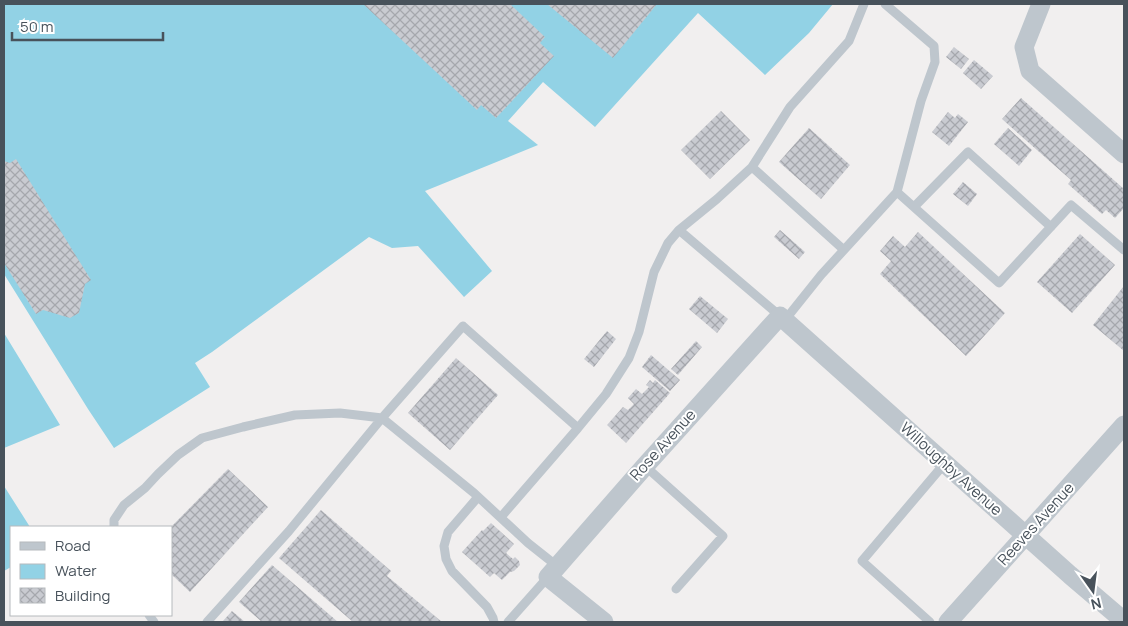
<svg xmlns="http://www.w3.org/2000/svg" width="1128" height="626" viewBox="0 0 1128 626" font-family="Manrope,sans-serif">
	<style>
		.water { fill: #92d2e5 }
		.building { fill: url(#building-cross-hatch) }
		.lines { fill: none; stroke-linecap: round; stroke-linejoin: round }
		.lane { stroke: #bec6cd; stroke-width: 9 }
		.street { stroke: #bec6cd; stroke-width: 19 }
		.labels { text-anchor: middle; stroke-width: 4; stroke-linejoin: round; paint-order: stroke }
		.street-label { font-size: 15px; fill: #48525b; stroke: #fff }
	</style>
	<defs>
		<pattern id="building-cross-hatch" width="8" height="8" patternUnits="userSpaceOnUse" patternTransform="scale(1.25)"><rect width="8" height="8" fill="#c9cbd1"/><path d="M0 0l8 8M0 8l8-8" fill="none" stroke="#a5a7ad"/></pattern>
	</defs>
	<rect width="100%" height="100%" fill="#f1efef"/>
	<path class="water" d="M 4,4 L 833,4 L 809,33 L 765,75 L 698,13 L 595,127 L 543,82 L 508,121 L 538,145 L 425,191 L 492,271 L 464,297 L 418,246 L 392,248 L 369,237 L 212,352 L 195,363 L 210,387 L 114,448 L 88,409 L 4,274 Z
		M 4,333 L 60,425 L 4,448 Z
		M 4,486 L 30,527 L 11,527 L 11,567 L 4,571 Z"/>
	<path class="building" d="M 363,4 L 510,4 L 545,37 L 540,43 L 554,56 L 496,118 L 481,105 L 477,110 Z
		M 547,4 L 657,4 L 613,58 Z
		M 954,47 L 969,59 L 961,69 L 946,57 Z
		M 974,60 L 993,76 L 981,89 L 963,73 Z
		M 1021,98 L 1124,189 L 1124,208 L 1115,218 L 1106,210 L 1102,214 L 1068,184 L 1071,180 L 1002,119 Z
		M 721,111 L 750,140 L 710,179 L 681,150 Z
		M 948,112 L 955,118 L 958,114 L 968,122 L 949,146 L 932,132 Z
		M 809,128 L 850,165 L 821,199 L 779,162 Z
		M 1008,128 L 1032,150 L 1019,166 L 994,144 Z
		M 16,159 L 91,280 L 85,284 L 79,313 L 70,318 L 43,310 L 36,314 L 4,263 L 4,161 L 10,163 Z
		M 963,182 L 977,194 L 968,206 L 953,194 Z
		M 780,230 L 805,252 L 799,259 L 774,237 Z
		M 918,232 L 1005,313 L 966,356 L 880,274 L 891,261 L 880,251 L 893,236 L 905,247 Z
		M 1080,234 L 1115,265 L 1072,313 L 1037,282 Z
		M 1124,286 L 1124,351 L 1093,325 Z
		M 700,296 L 728,319 L 717,333 L 689,309 Z
		M 607,331 L 616,339 L 594,367 L 584,359 Z
		M 696,341 L 702,347 L 678,375 L 671,369 Z
		M 651,355 L 680,380 L 670,391 L 642,367 Z
		M 456,358 L 498,395 L 450,450 L 408,413 Z
		M 650,380 L 653,383 L 655,380 L 670,393 L 626,443 L 607,425 L 623,407 L 628,410 L 634,404 L 628,398 L 636,389 L 642,394 L 649,387 L 646,385 Z
		M 228,469 L 268,507 L 190,592 L 171,574 L 171,527 Z
		M 321,510 L 391,571 L 387,576 L 442,622 L 353,622 L 279,558 Z
		M 491,523 L 514,544 L 506,553 L 513,559 L 515,557 L 519,561 L 520,565 L 514,571 L 510,572 L 502,580 L 494,573 L 490,577 L 462,552 L 482,530 L 483,531 Z
		M 272,565 L 338,622 L 262,622 L 239,602 Z
		M 232,611 L 245,622 L 222,622 Z"/>
	<g class="lines">
		<path class="lane" d="M 885,4 L 934,46 L 935,62 L 921,101 L 897,192
			M 752,167 L 844,250
			M 914,207 L 968,152 L 1051,227
			M 679,230 L 717,199 L 752,167 L 790,107 L 849,41 L 864,4
			M 785,320 L 821,275 L 897,192 L 999,283 L 1071,205 L 1124,250
			M 645,466 L 723,536 L 676,589
			M 478,497 L 448,532 L 444,546 L 446,559 L 452,571 L 487,607 L 493,618 L 494,622
			M 501,517 L 578,428
			M 114,527 L 114,520 L 124,505 L 145,488 L 158,474 L 178,455 L 202,438 L 243,427 L 295,415 L 340,413 L 382,418
			M 557,566 L 528,543 L 474,493 L 382,418 L 463,326 L 578,428 L 606,394 L 629,358 L 639,332 L 654,272 L 668,243 L 679,230 L 780,316
			M 149,615 L 154,622
			M 207,622 L 289,531 L 382,418
			M 508,622 L 548,577
			M 930,622 L 862,561 L 945,463"/>
		<path class="street" d="M 1041,4 L 1024,47 L 1030,71 L 1124,154
			M 604,622 L 548,577 L 645,466 L 780,316 L 1070,575 L 1124,621
			M 948,622 L 1124,425"/>
	</g>
	<g class="labels">
		<g class="street-label">
			<text transform="translate(663 445) rotate(-48)" y="5">Rose Avenue</text>
			<text transform="translate(951 469) rotate(42)" y="5">Willoughby Avenue</text>
			<text transform="translate(1036 524) rotate(-48)" y="5">Reeves Avenue</text>
		</g>
	</g>
	<rect width="1128" height="626" fill="none" stroke="#48525b" stroke-width="10"/>
	<rect x="10" y="526" width="162" height="90" fill="#ffffff" stroke="#b6babd"/>
	<rect x="20" y="542" width="25" height="8" fill="#bec6cd" stroke="#b6babd"/>
	<text x="55" y="551" font-size="15" fill="#48525b">Road</text>
	<rect x="20" y="564" width="25" height="15" fill="#92d2e5" stroke="#b6babd"/>
	<text x="55" y="576" font-size="15" fill="#48525b">Water</text>
	<rect x="20" y="588" width="25" height="15" fill="url(#building-cross-hatch)" stroke="#b6babd"/>
	<text x="55" y="601" font-size="15" fill="#48525b">Building</text>
	<g transform="translate(1093 591) rotate(166)" stroke="#ffffff" stroke-width="4" paint-order="stroke">
	<path d="M0-4L9 19L0 12L-9 19Z" fill="#48525b"/>
	<text y="-8" font-size="14" font-weight="bold" text-anchor="middle" fill="#48525b">N</text>
	</g>
	<path d="M12 32v8h151v-8" fill="none" stroke="#48525b" stroke-width="2.5"/>
	<text x="20" y="32" font-size="15" fill="#48525b" stroke="#ffffff" stroke-width="4" paint-order="stroke">50 m</text>
</svg>
